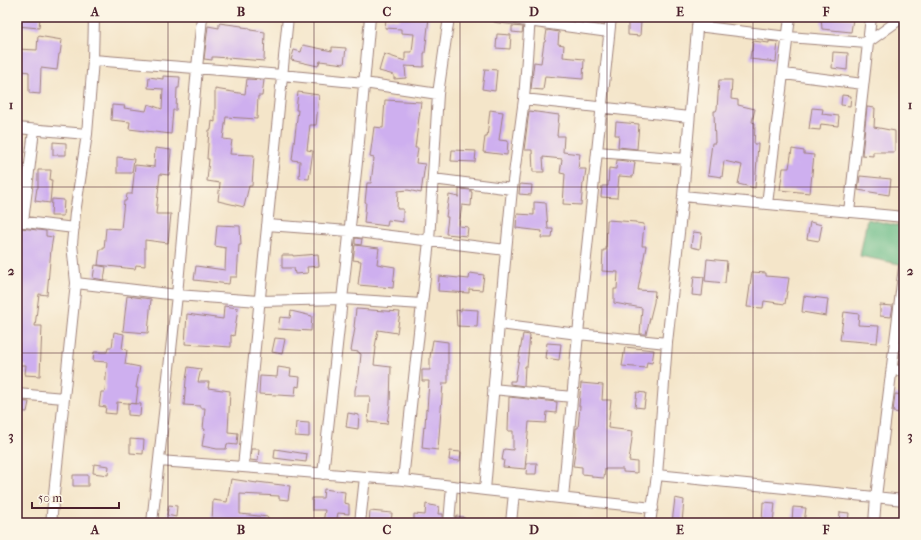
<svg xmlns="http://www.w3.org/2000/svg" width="921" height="540" viewBox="0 0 921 540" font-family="'IM FELL French Canon',serif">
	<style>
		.forest { fill: #6bbc88; stroke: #5a6e5a }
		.building { fill: #ceafef }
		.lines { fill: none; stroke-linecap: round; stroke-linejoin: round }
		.minor-casing { stroke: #9f827a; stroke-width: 12 }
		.minor { stroke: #fff; stroke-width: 10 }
		.grid { fill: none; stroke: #4a1f2b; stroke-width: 1; stroke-opacity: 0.55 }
		.neatline { fill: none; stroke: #4a1f2b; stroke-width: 1.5 }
		.grid-label { font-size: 13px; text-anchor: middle; font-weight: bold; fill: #4a1f2b }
	</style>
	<rect width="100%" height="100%" fill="#fcf5e5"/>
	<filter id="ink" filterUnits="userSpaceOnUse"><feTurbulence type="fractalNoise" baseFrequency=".025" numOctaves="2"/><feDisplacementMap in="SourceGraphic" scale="8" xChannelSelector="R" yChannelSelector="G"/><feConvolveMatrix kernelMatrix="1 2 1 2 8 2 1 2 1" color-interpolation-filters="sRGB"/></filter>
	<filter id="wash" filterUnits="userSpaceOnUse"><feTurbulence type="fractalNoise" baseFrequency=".012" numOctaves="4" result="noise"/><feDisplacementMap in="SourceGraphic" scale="16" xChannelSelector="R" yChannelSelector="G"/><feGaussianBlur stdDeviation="0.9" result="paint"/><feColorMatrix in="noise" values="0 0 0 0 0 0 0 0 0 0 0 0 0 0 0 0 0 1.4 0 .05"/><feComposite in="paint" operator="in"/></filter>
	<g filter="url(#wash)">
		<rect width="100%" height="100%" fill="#f4e5c9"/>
		<path class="forest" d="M 867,219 L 904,227 L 904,265 L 860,256 Z"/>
		<g id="blocks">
			<path class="building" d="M 17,17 L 40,17 L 39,28 L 17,26 Z
				M 400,17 L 429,17 L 425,53 L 424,53 L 424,67 L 405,66 L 406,78 L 394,79 L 394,75 L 379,71 L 384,54 L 405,61 L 405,52 L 412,52 L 414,34 L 401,33 L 401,29 L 385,28 L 386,18 L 400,20 Z
				M 821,17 L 834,17 L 853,19 L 851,32 L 822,29 Z
				M 628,20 L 641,21 L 640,36 L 628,35 Z
				M 219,23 L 242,26 L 242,27 L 250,28 L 250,30 L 265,32 L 264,61 L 215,57 L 212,57 L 212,60 L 204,59 L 208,26 L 219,28 Z
				M 512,26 L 523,27 L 522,33 L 512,32 Z
				M 547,30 L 559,32 L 558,44 L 564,45 L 563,57 L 584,59 L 583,79 L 545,76 L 543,90 L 531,89 L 534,62 L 541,63 L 544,42 L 545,42 Z
				M 497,34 L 511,35 L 510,49 L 496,48 Z
				M 38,36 L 62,40 L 60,54 L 59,54 L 57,70 L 41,68 L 40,94 L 29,93 L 29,72 L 17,70 L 17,49 L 37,50 Z
				M 753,41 L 769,43 L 769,41 L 778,42 L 776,62 L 750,59 L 751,51 L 752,51 Z
				M 303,45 L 332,51 L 332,47 L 346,48 L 344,64 L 320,61 L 318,66 L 291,60 L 294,50 L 301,52 Z
				M 833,52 L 848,53 L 847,70 L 832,68 Z
				M 485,69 L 497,70 L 495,91 L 482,89 Z
				M 163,76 L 180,77 L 179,88 L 177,88 L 176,110 L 173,110 L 171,134 L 129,129 L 130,122 L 111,120 L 112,105 L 125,106 L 124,108 L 146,111 L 148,104 L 162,109 L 163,89 L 148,88 L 149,77 L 163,79 Z
				M 247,79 L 264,80 L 262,96 L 258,96 L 257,119 L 226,117 L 223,139 L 232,140 L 230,154 L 254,155 L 252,186 L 249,186 L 244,207 L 218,201 L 220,183 L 207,181 L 209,159 L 207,159 L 209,130 L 211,130 L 212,121 L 215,122 L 215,89 L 245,94 Z
				M 719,80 L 732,80 L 731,99 L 738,100 L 738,105 L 755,109 L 752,122 L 755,123 L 754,144 L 758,144 L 755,188 L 738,184 L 742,165 L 724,161 L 722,177 L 708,175 L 712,143 L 715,143 L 714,111 L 716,111 L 717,109 Z
				M 298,92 L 319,95 L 316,125 L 310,125 L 307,150 L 313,151 L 309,179 L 299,178 L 300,161 L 292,160 L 298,110 L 296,110 Z
				M 842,95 L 851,96 L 850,106 L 841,105 Z
				M 385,100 L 421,102 L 415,148 L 418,148 L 416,163 L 425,164 L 421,193 L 408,190 L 398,191 L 397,209 L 403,209 L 403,222 L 388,220 L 387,226 L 364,223 L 366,202 L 365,202 L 367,183 L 371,183 L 374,158 L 370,157 L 374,127 L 383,128 Z
				M 867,107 L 875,108 L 874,127 L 895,131 L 895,152 L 873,152 L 873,156 L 862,155 Z
				M 812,108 L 823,109 L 822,114 L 839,116 L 838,126 L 821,124 L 820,130 L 809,129 Z
				M 490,110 L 503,112 L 499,140 L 508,141 L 507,155 L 483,152 L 485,137 L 487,137 Z
				M 529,111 L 559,115 L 557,136 L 564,136 L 563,152 L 580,154 L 578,169 L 586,169 L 584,183 L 583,183 L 581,205 L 563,204 L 565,174 L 560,173 L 562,159 L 543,157 L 544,172 L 533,172 L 532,150 L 524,150 Z
				M 616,122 L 639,124 L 637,149 L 618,147 L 619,135 L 615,135 Z
				M 53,142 L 66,143 L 66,155 L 53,155 Z
				M 155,148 L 171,150 L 169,175 L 160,174 L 156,214 L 171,214 L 168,243 L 145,240 L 145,266 L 136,265 L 135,269 L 98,265 L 100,249 L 104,249 L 106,228 L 121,229 L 124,201 L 126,201 L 127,194 L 132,194 L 135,165 L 154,167 Z
				M 792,149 L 804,151 L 804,154 L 814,155 L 810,193 L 789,191 L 780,190 L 783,168 L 789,168 Z
				M 452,150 L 476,151 L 475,162 L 451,161 Z
				M 117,157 L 134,159 L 132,173 L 117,173 Z
				M 617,160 L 635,162 L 633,177 L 619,176 L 617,198 L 601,197 L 602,186 L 608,186 L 609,168 L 616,169 Z
				M 38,170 L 51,170 L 50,180 L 52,180 L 50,203 L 35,201 L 37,188 L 38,188 Z
				M 860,176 L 891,179 L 889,195 L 858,190 Z
				M 520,184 L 532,185 L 531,195 L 519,194 Z
				M 459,189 L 471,190 L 471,192 L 472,192 L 471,206 L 462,205 L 459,226 L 468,227 L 467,236 L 446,234 L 448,217 L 446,217 L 449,195 L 459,197 Z
				M 52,199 L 64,200 L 63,216 L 51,216 Z
				M 534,202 L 546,203 L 548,229 L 553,229 L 552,238 L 541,238 L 542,231 L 516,228 L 517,214 L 534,215 Z
				M 607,220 L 636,222 L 636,223 L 644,224 L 642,246 L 646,246 L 638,290 L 655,291 L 654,302 L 646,334 L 640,334 L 642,308 L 614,303 L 614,289 L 617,289 L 618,272 L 602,271 L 603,250 L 606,250 Z
				M 810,222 L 822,225 L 819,241 L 807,239 Z
				M 217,225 L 240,226 L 241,245 L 239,245 L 237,277 L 230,277 L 229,284 L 194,280 L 196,266 L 225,270 L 226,248 L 215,246 Z
				M 21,228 L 46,231 L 46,236 L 53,237 L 51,249 L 47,295 L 39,294 L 35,326 L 42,326 L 40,376 L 25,375 L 26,365 L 18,365 L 20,330 L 17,330 L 17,238 L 20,238 Z
				M 693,232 L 702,233 L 700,249 L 691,247 Z
				M 355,238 L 362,239 L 361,245 L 355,244 Z
				M 355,245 L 379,248 L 377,264 L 395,267 L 393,288 L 358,285 L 361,261 L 353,260 Z
				M 318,254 L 319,266 L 307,267 L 308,273 L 295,274 L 294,268 L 282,268 L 282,255 L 293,255 L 293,256 Z
				M 707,259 L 727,261 L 725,283 L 705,281 Z
				M 95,265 L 106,267 L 104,280 L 93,278 Z
				M 752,272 L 766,273 L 766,276 L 789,278 L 785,304 L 764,301 L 763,308 L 747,307 Z
				M 470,273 L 484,275 L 482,290 L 469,289 L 469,293 L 438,291 L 439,276 L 469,279 Z
				M 694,276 L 704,277 L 702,296 L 692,295 Z
				M 127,296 L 151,299 L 148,333 L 123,331 Z
				M 804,296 L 828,299 L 826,316 L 802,312 Z
				M 880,305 L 893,306 L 891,317 L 880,316 Z
				M 224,306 L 238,308 L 234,336 L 231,335 L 231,347 L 185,344 L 187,314 L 223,319 Z
				M 356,309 L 400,312 L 397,333 L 378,330 L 375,347 L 376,347 L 374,365 L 391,367 L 390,404 L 387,424 L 368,422 L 370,396 L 355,396 L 355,390 L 359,374 L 361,354 L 359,353 L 359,352 L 351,351 L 355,328 L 354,327 Z
				M 461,309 L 478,310 L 477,327 L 457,326 L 456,310 L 461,311 Z
				M 291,311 L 312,316 L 311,331 L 278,329 L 280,317 L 290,318 Z
				M 844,312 L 859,314 L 858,325 L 879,326 L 877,343 L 840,340 Z
				M 114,332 L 124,334 L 122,349 L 127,350 L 125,364 L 140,367 L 136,388 L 138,388 L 136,404 L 117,402 L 116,414 L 105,413 L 106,407 L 99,406 L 101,392 L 105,392 L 107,362 L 93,361 L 94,352 L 107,352 L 108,347 L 112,347 Z
				M 523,334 L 530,335 L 527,366 L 525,366 L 524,386 L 510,384 L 510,381 L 515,381 Z
				M 275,338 L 285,339 L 282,354 L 272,352 Z
				M 433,340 L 448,342 L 448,383 L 443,383 L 438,450 L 422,448 L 424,426 L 425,427 L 426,409 L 427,410 L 429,381 L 422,381 L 422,370 L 430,370 L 430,357 Z
				M 547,343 L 561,344 L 559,360 L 545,358 Z
				M 625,347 L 654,350 L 652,363 L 647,362 L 646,368 L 622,366 Z
				M 188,367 L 201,369 L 198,382 L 209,382 L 208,388 L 230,391 L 228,432 L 238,433 L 237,445 L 227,444 L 226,449 L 217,449 L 202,446 L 205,429 L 203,429 L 205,408 L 200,408 L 200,406 L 184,405 L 186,380 Z
				M 278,367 L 291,369 L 290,376 L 300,377 L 299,387 L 296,386 L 295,396 L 259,394 L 260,376 L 277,377 Z
				M 581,383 L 603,385 L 602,400 L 611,400 L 608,428 L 633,431 L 629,461 L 637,462 L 637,473 L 623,472 L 623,469 L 605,469 L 604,478 L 592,477 L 592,475 L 582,474 L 582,467 L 573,466 L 576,446 L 575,446 L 576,428 L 578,428 L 580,406 L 579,406 Z
				M 637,392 L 646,393 L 644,408 L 635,407 Z
				M 895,394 L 904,395 L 902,413 L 893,412 Z
				M 509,397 L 557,402 L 556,413 L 547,412 L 546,423 L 529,422 L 525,469 L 503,467 L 504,460 L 502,460 L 504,449 L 513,450 L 513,431 L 508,431 Z
				M 17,401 L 29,402 L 27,412 L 17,411 Z
				M 128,403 L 141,404 L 140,416 L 128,415 Z
				M 348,413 L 359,415 L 358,429 L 346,427 Z
				M 296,422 L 309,423 L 309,437 L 295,436 Z
				M 130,439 L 144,440 L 143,454 L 130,453 Z
				M 251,449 L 259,449 L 258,461 L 250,460 Z
				M 275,449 L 307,454 L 306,462 L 274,458 Z
				M 450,451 L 461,452 L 460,461 L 449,460 Z
				M 527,463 L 537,463 L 536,474 L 526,474 Z
				M 94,464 L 109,466 L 108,475 L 93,473 Z
				M 73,475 L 88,475 L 88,486 L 73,486 Z
				M 231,479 L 257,483 L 257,482 L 290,486 L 288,500 L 279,499 L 279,496 L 240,494 L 240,514 L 268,517 L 268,523 L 212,522 L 213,500 L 227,502 Z
				M 324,489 L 345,492 L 344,503 L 349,504 L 349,514 L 338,513 L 336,523 L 323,523 L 325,510 L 312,510 L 312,498 L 323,498 Z
				M 675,498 L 684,500 L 682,523 L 672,523 Z
				M 763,502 L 775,503 L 773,523 L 762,523 Z
				M 426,504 L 439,507 L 438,514 L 443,514 L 443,523 L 414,523 L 414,514 L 425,515 Z
				M 169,505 L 177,506 L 176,517 L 167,515 Z
				M 793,507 L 806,508 L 804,523 L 792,523 Z
				M 370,511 L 392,513 L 391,523 L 369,523 Z
				M 840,512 L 849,513 L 848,523 L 839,523 Z
				M 456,516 L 464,517 L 464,523 L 456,523 Z"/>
		</g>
	</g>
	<g filter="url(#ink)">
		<use href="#blocks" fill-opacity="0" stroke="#9f827a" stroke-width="1"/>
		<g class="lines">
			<g class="minor-casing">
				<path id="minor" d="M 497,17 L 609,32
					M 697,26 L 788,37 L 867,43 L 903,17
					M 93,60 L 282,75 L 364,83 L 438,94
					M 784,74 L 863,84
					M 524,99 L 689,117
					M 17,128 L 87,134
					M 597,152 L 686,159
					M 433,179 L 512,189
					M 683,196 L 904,217
					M 767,204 L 790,17
					M 849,212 L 871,17
					M 17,221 L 74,228
					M 23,222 L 34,130
					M 267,225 L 349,231 L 506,250
					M 76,283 L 177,295 L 259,301 L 342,299 L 422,304 L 403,480
					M 422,304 L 429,241 L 438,94 L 449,17
					M 499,324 L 578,334 L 667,343
					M 892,370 L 904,371
					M 493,389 L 572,397
					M 17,394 L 64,398
					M 159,461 L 243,467 L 288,17
					M 243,467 L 403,480 L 485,490 L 653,508
					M 323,474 L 358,153 L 370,17
					M 657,475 L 904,500
					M 485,490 L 499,324 L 512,189 L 524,99 L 530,17
					M 563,498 L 578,334 L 611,17
					M 51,523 L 76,283 L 72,244 L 75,213 L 87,134 L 93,60 L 94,17
					M 152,523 L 177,295 L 197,68 L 202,17
					M 360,523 L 365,477
					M 449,523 L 452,486
					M 511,523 L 514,493
					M 650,523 L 657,475 L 667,343 L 683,196 L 698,17
					M 874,523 L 876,497 L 904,267"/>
			</g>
			<use href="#minor" class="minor"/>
		</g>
	</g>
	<path class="grid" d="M 168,17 L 168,523M 314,17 L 314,523M 460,17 L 460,523M 607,17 L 607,523M 753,17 L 753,523M 17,187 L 904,187M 17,353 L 904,353"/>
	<rect width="921" height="540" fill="none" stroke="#fcf5e5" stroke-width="44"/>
	<path d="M32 502v6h87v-6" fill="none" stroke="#4a1f2b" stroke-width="2"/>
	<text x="38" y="502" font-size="12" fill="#4a1f2b" stroke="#fcf5e5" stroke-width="3" paint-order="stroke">50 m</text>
	<rect x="22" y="22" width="877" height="496" class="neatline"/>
	<g class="grid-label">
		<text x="95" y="16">A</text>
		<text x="241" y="16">B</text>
		<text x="387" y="16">C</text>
		<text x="534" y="16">D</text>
		<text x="680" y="16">E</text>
		<text x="826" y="16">F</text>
		<text x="11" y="109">1</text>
		<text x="910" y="109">1</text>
		<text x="11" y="275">2</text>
		<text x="910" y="275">2</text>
		<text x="11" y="440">3</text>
		<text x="910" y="440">3</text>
		<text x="95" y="534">A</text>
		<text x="241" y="534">B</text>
		<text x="387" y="534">C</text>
		<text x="534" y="534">D</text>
		<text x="680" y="534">E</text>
		<text x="826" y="534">F</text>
	</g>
</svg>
